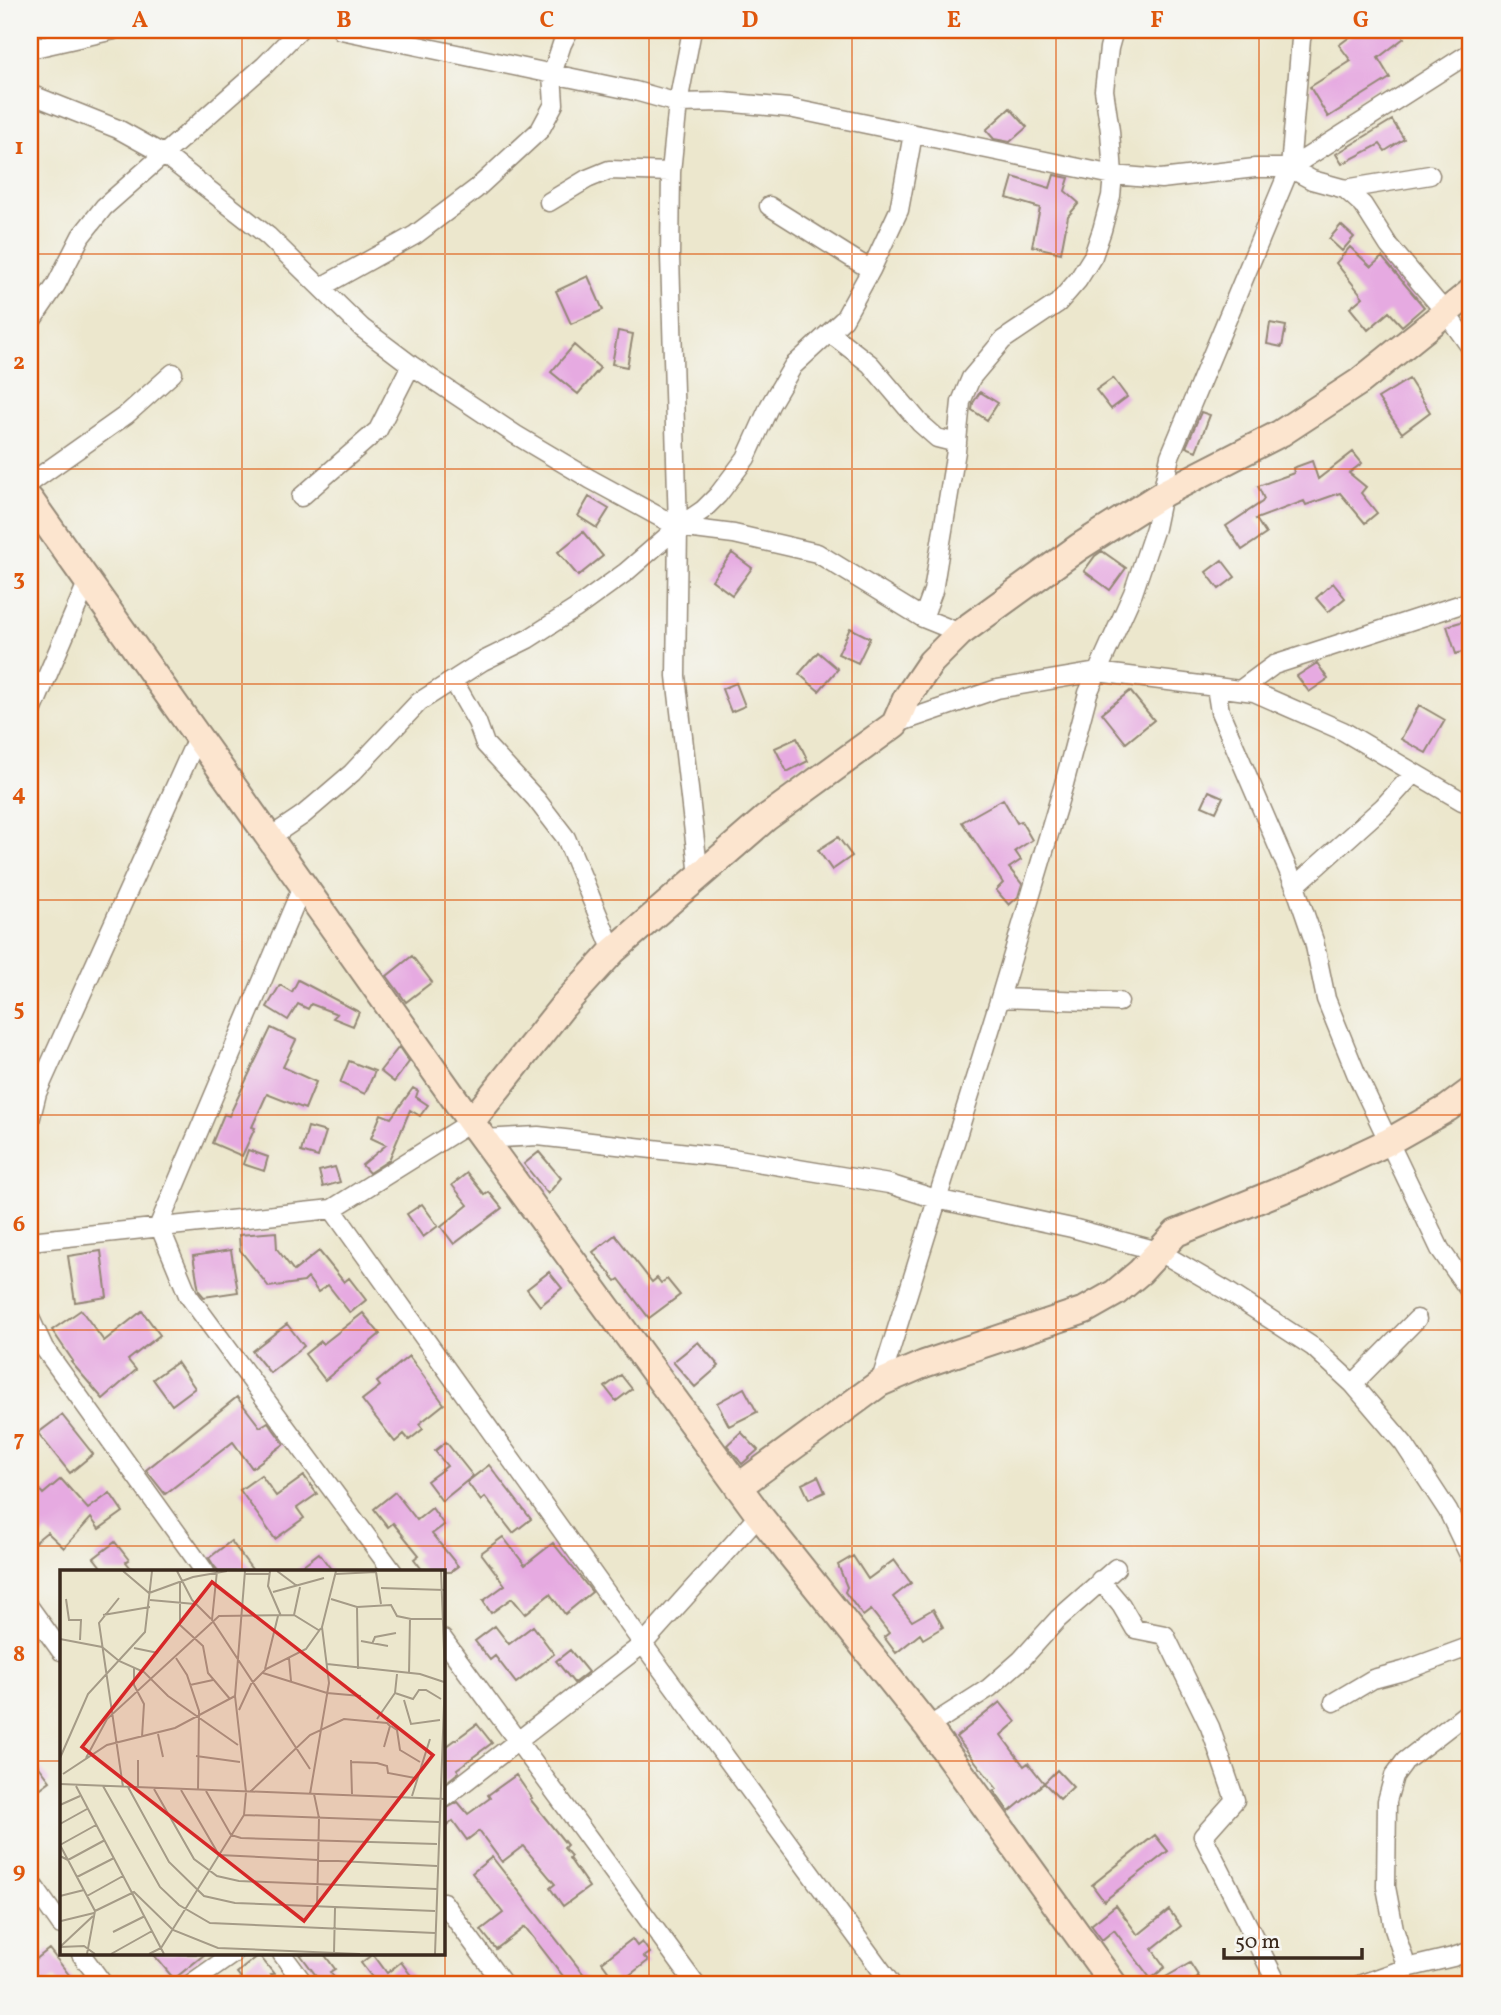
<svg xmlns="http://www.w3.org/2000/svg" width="1501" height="2015" viewBox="0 0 1501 2015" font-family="Vollkorn,serif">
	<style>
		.building { fill: #e6aae1 }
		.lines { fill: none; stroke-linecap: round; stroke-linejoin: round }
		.street-casing { stroke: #948876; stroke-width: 21 }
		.secondary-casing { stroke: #948876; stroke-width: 30 }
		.street { stroke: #fff; stroke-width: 18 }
		.secondary { stroke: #fce5cf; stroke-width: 26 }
		.grid { fill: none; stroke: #df570d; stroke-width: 2; stroke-opacity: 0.55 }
		.inset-road { fill: none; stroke: #a59b87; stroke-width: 2 }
		.view { fill: #d62828; fill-opacity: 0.15; stroke: #d62828; stroke-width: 3.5 }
		.inset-edge { fill: none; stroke: #3b2a1e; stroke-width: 3.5 }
		.neatline { fill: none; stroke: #df570d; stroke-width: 2.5 }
		.grid-label { font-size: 23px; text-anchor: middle; font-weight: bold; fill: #df570d }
	</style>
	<rect width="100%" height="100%" fill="#f6f6f2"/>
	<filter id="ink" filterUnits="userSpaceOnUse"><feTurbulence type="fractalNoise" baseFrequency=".0143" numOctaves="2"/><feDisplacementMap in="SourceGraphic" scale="14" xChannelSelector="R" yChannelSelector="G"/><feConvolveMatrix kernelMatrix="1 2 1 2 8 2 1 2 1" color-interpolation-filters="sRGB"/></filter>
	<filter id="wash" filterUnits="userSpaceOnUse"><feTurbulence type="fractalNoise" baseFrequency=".00686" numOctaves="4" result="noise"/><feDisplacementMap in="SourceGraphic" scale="28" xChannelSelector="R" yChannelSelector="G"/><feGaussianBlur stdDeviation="1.57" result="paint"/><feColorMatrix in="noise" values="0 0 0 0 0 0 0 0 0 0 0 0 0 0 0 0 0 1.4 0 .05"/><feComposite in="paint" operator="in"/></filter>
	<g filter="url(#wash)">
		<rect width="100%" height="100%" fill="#ece7cd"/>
		<g id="blocks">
			<path class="building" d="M 1359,30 L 1398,30 L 1404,38 L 1378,58 L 1390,78 L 1328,117 L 1310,87 L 1351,61 L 1339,45 Z
				M 1010,108 L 1027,127 L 1010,142 L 994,139 L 986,130 Z
				M 1392,120 L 1404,139 L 1385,151 L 1380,144 L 1342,164 L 1336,154 Z
				M 1054,175 L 1069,178 L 1065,191 L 1079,203 L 1068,216 L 1061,253 L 1032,246 L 1040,208 L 1007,198 L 1013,177 L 1050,188 Z
				M 1341,225 L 1354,237 L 1342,251 L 1329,239 Z
				M 1350,247 L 1371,267 L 1382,257 L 1424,307 L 1402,326 L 1389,312 L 1368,330 L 1350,308 L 1363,297 L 1336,263 Z
				M 588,276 L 603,310 L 571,324 L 556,291 Z
				M 1270,323 L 1286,326 L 1282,347 L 1267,344 Z
				M 618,331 L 633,334 L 627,367 L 612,364 Z
				M 574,345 L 600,368 L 578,394 L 551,372 Z
				M 1113,378 L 1127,397 L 1111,409 L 1096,390 Z
				M 1409,379 L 1430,412 L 1402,433 L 1378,398 Z
				M 980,392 L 998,403 L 987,420 L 972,410 L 973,403 Z
				M 1201,412 L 1210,415 L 1196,451 L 1186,447 Z
				M 1353,452 L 1362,463 L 1349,473 L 1366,487 L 1361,493 L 1377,513 L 1365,523 L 1340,493 L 1306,505 L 1304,501 L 1256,519 L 1266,534 L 1242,550 L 1226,526 L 1262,502 L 1264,499 L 1258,486 L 1294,473 L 1293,468 L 1312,461 L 1318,479 Z
				M 589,497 L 609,509 L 597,528 L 578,516 Z
				M 583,532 L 603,556 L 578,576 L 558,552 Z
				M 1102,551 L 1126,568 L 1110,590 L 1084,571 L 1095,556 Z
				M 732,553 L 752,568 L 732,595 L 712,580 Z
				M 1222,560 L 1235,577 L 1219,589 L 1206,572 Z
				M 1333,583 L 1345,598 L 1328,612 L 1316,598 Z
				M 1464,621 L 1471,649 L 1456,654 L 1447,626 Z
				M 850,628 L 870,638 L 858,663 L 838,654 Z
				M 818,652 L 838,669 L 819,691 L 799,674 Z
				M 1317,663 L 1328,679 L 1309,692 L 1297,676 Z
				M 736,683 L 745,706 L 731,712 L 722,689 Z
				M 1130,691 L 1154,720 L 1126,743 L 1102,713 Z
				M 1419,705 L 1445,720 L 1426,753 L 1401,739 Z
				M 797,738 L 808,761 L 787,772 L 775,748 Z
				M 1209,791 L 1223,797 L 1216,812 L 1202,806 Z
				M 1003,799 L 1017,823 L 1021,821 L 1032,840 L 1015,851 L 1021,860 L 1009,868 L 1022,884 L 1018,897 L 1009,905 L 996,890 L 1003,883 L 962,822 Z
				M 838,837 L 852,856 L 832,870 L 818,850 Z
				M 412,956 L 432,982 L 406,1002 L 387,976 Z
				M 298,980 L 359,1012 L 353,1026 L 333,1018 L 337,1014 L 311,1004 L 308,1009 L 298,1004 L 288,1020 L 267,1007 L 280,985 L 292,992 Z
				M 271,1028 L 296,1040 L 283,1067 L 316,1082 L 305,1109 L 267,1094 L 252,1127 L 255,1128 L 242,1156 L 212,1143 L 224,1114 L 229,1116 Z
				M 399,1047 L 409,1062 L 394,1082 L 380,1071 Z
				M 349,1061 L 375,1071 L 365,1094 L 340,1083 Z
				M 413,1088 L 418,1091 L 416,1097 L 428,1105 L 420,1116 L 410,1110 L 389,1160 L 369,1173 L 362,1165 L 386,1145 L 371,1138 L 381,1114 L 391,1118 Z
				M 308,1127 L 326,1132 L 318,1157 L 301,1152 Z
				M 248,1150 L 268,1157 L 264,1171 L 243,1164 Z
				M 539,1152 L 561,1178 L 548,1194 L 524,1164 Z
				M 335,1167 L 340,1182 L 323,1187 L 319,1171 Z
				M 467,1173 L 485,1195 L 489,1192 L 502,1208 L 454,1244 L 441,1227 L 468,1205 L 452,1185 Z
				M 422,1204 L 438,1226 L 423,1237 L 407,1214 Z
				M 276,1232 L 277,1249 L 294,1271 L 319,1251 L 344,1282 L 349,1278 L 366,1300 L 350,1313 L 328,1285 L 318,1292 L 308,1278 L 304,1282 L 269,1287 L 240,1250 L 239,1235 Z
				M 615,1235 L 652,1282 L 657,1278 L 661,1283 L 667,1279 L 680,1295 L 649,1318 L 619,1279 L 616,1281 L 593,1252 Z
				M 231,1250 L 238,1292 L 204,1297 L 199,1291 L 193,1256 Z
				M 101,1251 L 107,1297 L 75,1302 L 68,1256 Z
				M 549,1272 L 562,1288 L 540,1306 L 527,1289 Z
				M 81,1310 L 104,1341 L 142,1311 L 160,1335 L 128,1360 L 136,1370 L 103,1399 L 71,1362 L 73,1361 L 52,1330 Z
				M 363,1313 L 380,1334 L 325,1380 L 305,1354 L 321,1341 L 323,1344 Z
				M 287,1324 L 304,1346 L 270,1373 L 252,1351 Z
				M 698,1342 L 719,1366 L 695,1387 L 673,1362 Z
				M 409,1356 L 444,1404 L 419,1424 L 423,1429 L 409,1440 L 404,1434 L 395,1442 L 362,1400 L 380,1386 L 377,1382 Z
				M 177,1362 L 195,1388 L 172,1405 L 153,1379 Z
				M 621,1375 L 632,1389 L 616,1401 L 605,1387 Z
				M 744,1388 L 757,1412 L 729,1426 L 717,1403 Z
				M 237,1397 L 260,1427 L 268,1422 L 284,1444 L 252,1468 L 233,1442 L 165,1494 L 146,1470 Z
				M 62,1415 L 93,1454 L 70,1473 L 38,1433 Z
				M 741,1432 L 758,1450 L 742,1464 L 727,1445 Z
				M 446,1442 L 473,1476 L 442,1501 L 427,1481 L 447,1466 L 435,1451 Z
				M 489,1465 L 531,1519 L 513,1533 L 485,1497 L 481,1501 L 467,1482 Z
				M 261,1475 L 276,1496 L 304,1476 L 317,1494 L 297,1508 L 304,1518 L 275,1539 L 240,1490 Z
				M 818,1476 L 825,1492 L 809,1499 L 802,1484 Z
				M 30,1479 L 43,1494 L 61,1479 L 88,1509 L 110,1493 L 123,1512 L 99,1529 L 91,1518 L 64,1548 L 47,1532 L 30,1546 Z
				M 395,1492 L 417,1520 L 432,1508 L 444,1525 L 432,1534 L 458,1566 L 450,1572 L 424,1572 L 414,1559 L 419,1555 L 393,1523 L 388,1527 L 374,1509 Z
				M 503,1537 L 525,1565 L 553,1543 L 592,1592 L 565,1614 L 550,1594 L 525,1614 L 512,1598 L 491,1613 L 483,1601 L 505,1585 L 481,1553 Z
				M 231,1541 L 245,1560 L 254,1572 L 219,1572 L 214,1566 L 209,1558 Z
				M 115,1542 L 129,1560 L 126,1562 L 134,1572 L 105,1572 L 94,1558 Z
				M 319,1553 L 333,1572 L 294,1572 Z
				M 853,1556 L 868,1579 L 894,1560 L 911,1583 L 893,1597 L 912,1621 L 933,1609 L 943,1627 L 923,1639 L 920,1634 L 896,1653 L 884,1637 L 889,1633 L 871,1610 L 863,1616 L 845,1592 L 847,1587 L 838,1565 Z
				M 495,1626 L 509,1644 L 533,1626 L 554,1654 L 516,1683 L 495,1656 L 490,1660 L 475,1641 Z
				M 570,1650 L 588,1672 L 574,1683 L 556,1661 Z
				M 1000,1702 L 1016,1722 L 1001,1735 L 1024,1766 L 1028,1763 L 1044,1783 L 1009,1812 L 994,1791 L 997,1789 L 956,1737 Z
				M 477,1724 L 492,1743 L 457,1769 L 459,1772 L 443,1785 L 443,1749 Z
				M 30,1755 L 50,1781 L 30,1796 Z
				M 1057,1770 L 1073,1787 L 1060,1799 L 1044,1783 Z
				M 516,1775 L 532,1798 L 530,1799 L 567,1845 L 564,1848 L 571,1856 L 569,1858 L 589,1887 L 563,1906 L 550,1888 L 555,1884 L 523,1846 L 502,1862 L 479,1831 L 467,1840 L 453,1821 L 443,1829 L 443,1810 L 458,1802 L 468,1814 L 490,1798 L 488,1795 Z
				M 1155,1835 L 1168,1851 L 1104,1901 L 1092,1885 Z
				M 492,1857 L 592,1985 L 570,1985 L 525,1927 L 496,1949 L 481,1930 L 503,1913 L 472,1873 Z
				M 1116,1905 L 1138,1935 L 1169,1910 L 1181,1926 L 1152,1949 L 1165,1967 L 1151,1979 L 1114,1930 L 1102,1940 L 1091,1925 Z
				M 632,1939 L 637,1946 L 642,1942 L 650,1953 L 644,1957 L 648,1961 L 618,1984 L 602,1962 Z
				M 49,1949 L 77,1985 L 59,1985 L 54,1978 L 44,1985 L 30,1985 L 30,1964 Z
				M 153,1954 L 205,1954 L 174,1979 Z
				M 300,1954 L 324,1954 L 335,1969 L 330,1972 L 340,1985 L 323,1985 Z
				M 373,1954 L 387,1973 L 401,1962 L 418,1985 L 396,1985 L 390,1978 L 378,1985 L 361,1963 Z
				M 259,1955 L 274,1974 L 271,1975 L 279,1985 L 247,1985 L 237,1973 Z
				M 1190,1963 L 1199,1977 L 1186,1985 L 1152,1985 Z"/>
		</g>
	</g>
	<g filter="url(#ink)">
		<use href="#blocks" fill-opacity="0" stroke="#948876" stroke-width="2"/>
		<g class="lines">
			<g class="street-casing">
				<path id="street" d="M 341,30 L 635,91 L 678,103 L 723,102 L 789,108 L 1113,175 L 1161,179 L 1255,168 L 1290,168 L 1312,180 L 1345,189 L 1363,205 L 1389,246 L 1446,313 L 1471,348
					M 692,30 L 678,103 L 671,172 L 670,256 L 678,527 L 676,676 L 699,876
					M 30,49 L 114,30
					M 30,94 L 118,129 L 163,154 L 268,236 L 362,328 L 411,365 L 516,435 L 590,479 L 678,527 L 734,534 L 817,553 L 923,618 L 960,633
					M 1290,168 L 1301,39 L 1304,30
					M 1345,189 L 1430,175
					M 549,202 L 587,179 L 609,170 L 671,172
					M 769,206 L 871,270
					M 321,287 L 415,235 L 476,189 L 540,130 L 554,104 L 552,74 L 562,44 L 569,30
					M 30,323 L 56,285 L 81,236 L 104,207 L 264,66 L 299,30
					M 830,333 L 870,364 L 920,423 L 937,438 L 957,443
					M 30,483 L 126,415 L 173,373
					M 301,497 L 378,430 L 411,365
					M 923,618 L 933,591 L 956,451 L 961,402 L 971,378 L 1003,340 L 1058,303 L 1078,280 L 1093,256 L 1102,230 L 1111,196 L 1113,175 L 1110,131 L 1104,90 L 1109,48 L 1114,30
					M 453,680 L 477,722 L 485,744 L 536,799 L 566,838 L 613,951
					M 1216,687 L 1220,712 L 1295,886 L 1314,941 L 1326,999 L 1356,1073 L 1440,1249 L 1471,1293
					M 1240,690 L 1274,665 L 1471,601
					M 30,716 L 87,583
					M 895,724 L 997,689 L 1097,672 L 1216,687 L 1254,692 L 1343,731 L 1462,801 L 1471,804
					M 269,838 L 303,815 L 352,773 L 419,702 L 483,661 L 528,639 L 575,609 L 626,572 L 678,527 L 703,510 L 718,495 L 746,458 L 770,405 L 793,366 L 844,319 L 871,270 L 899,210 L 913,134
					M 1295,886 L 1383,807 L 1414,773
					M 302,887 L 159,1225 L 188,1295 L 393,1572
					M 1000,998 L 1119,1002
					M 30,1121 L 37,1093 L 197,738
					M 484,1139 L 538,1136 L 732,1158 L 889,1184 L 936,1199 L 1072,1228 L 1158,1251 L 1227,1291 L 1313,1347 L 1353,1384 L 1404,1444 L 1448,1511 L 1471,1559
					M 332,1209 L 643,1644 L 892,1985
					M 30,1241 L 332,1209 L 471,1122
					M 30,1318 L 44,1348 L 205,1572
					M 880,1383 L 1000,998 L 1064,784 L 1088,693 L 1133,593 L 1155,528 L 1170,456 L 1290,168 L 1471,52
					M 1353,1384 L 1417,1319
					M 1100,1580 L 1121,1605 L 1135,1629 L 1165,1635 L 1210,1727 L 1235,1800 L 1203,1836 L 1278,1985
					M 30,1608 L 61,1651
					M 443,1639 L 696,1985
					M 1334,1702 L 1373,1679 L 1403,1671 L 1471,1646
					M 928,1727 L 989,1688 L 1021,1660 L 1058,1619 L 1116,1568
					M 443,1799 L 643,1644 L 759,1515
					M 30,1881 L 61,1925
					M 443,1902 L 504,1985
					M 81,1954 L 104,1985
					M 282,1954 L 305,1985
					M 1407,1968 L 1394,1929 L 1386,1887 L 1387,1801 L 1394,1776 L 1405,1761 L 1471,1710
					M 189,1985 L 233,1954
					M 1359,1985 L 1407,1968 L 1453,1957 L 1471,1951"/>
			</g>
			<g class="secondary-casing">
				<path id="secondary" d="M 30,500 L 471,1122 L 759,1515 L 928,1727 L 1114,1985
					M 471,1122 L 563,1006 L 613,951 L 766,818 L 895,724 L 906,699 L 931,662 L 960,633 L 1079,547 L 1164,493 L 1281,433 L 1359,382 L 1471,292
					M 738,1487 L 880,1383 L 924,1364 L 1085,1310 L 1115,1293 L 1140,1272 L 1176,1233 L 1309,1179 L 1388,1142 L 1448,1108 L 1471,1091"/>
			</g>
			<use href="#street" class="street"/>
			<use href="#secondary" class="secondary"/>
		</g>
	</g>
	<path class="grid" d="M 242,30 L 242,1572M 445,30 L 445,1985M 649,30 L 649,1985M 852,30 L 852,1985M 1056,30 L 1056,1985M 1259,30 L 1259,1985M 30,254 L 1471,254M 30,469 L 1471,469M 30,684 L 1471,684M 30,900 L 1471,900M 30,1115 L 1471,1115M 30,1330 L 1471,1330M 30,1546 L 1471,1546M 30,1761 L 61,1761M 443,1761 L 1471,1761M 242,1954 L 242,1985"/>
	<g transform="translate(60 1570)">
		<rect width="385" height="385" fill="#ece7cd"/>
		<path class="inset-road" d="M 63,1 L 89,23 L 133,7 L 167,1M 117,1 L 132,30 L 151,49M 157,1 L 152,50 L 250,199M 210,1 L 208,16 L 221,46M 217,1 L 237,16M 316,2 L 321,34M 184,4 L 209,4M 275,4 L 316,2M 120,13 L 120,55 L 143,76 L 148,103 L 170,129M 321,18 L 385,20M 213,22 L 264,8M 59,28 L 39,53 L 63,217M 6,29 L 9,50 L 21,50 L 20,70M 271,29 L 297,37 L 331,35 L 337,46 L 351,49 L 382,49M 90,30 L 135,34M 297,37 L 298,99M 43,45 L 90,37M 234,45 L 240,17M 0,69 L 42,77 L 59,91 L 84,102 L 108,126 L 178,175M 301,71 L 328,76M 312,74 L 315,67 L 336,63M 74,78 L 98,83M 116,88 L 127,105 L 139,141 L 138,220M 229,88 L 231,111M 267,94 L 360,104 L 384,112M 74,98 L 74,115 L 84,134 L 82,167M 205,99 L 218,46M 203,103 L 267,123 L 301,126M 349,104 L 350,48M 130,115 L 153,110M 335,123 L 353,129 L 359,120 L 366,120 L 381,129M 344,130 L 351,154 L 380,150M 179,140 L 191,114 L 206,99 L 246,79 L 261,58M 317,149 L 335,123 L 337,104M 331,156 L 337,160 L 340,180 L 360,192M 98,164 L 103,187M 136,186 L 180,192M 0,188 L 28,124 L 85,62 L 92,1M 26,188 L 47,149 L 159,46 L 234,45 L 260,61M 291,190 L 292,224M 291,192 L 317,193 L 327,196 L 328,203 L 355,208M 3,204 L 47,175 L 115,158 L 175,126M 0,214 L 385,229M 16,216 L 104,384M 43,216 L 100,317 L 119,335 L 150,353 L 375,363M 68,217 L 109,292 L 144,326 L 175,333 L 375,341M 78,217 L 78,190M 94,219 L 134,289 L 157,306 L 179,311 L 377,319M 121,220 L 159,285 L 377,296M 146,221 L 171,265 L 181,268 L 377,274M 190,222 L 250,165 L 284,149 L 327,153 L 330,156 L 324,177M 250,224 L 269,113 L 262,57 L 276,1M 254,224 L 259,248 L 257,337M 352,226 L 370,169M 0,235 L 20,226M 184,245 L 379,252M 0,254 L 27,239M 0,275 L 35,341 L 27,384M 0,275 L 36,255M 0,286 L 8,290 L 45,270M 17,307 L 54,288M 0,326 L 24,320M 27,326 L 63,306M 35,341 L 74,322 L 113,360 L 158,378 L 300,384M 1,351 L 34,343M 53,362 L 85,346M 1,376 L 33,346M 0,377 L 24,376 L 35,384M 274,383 L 275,338M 51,384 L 92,361M 89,384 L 101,378 L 184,245 L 186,222 L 175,126 L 185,1M 375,384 L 385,107 L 381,1"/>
		<path class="view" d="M 152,12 L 373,185 L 244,351 L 22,177 Z"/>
		<rect width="385" height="385" class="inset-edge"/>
	</g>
	<rect width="1501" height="2015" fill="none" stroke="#f6f6f2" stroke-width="77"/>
	<path d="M1224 1948v10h138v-10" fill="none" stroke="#3b2a1e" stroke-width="3.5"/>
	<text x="1235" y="1948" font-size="21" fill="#3b2a1e" stroke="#f6f6f2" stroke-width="5" paint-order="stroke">50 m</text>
	<rect x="38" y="38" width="1424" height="1938" class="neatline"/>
	<g class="grid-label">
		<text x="140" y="27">A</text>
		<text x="344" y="27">B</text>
		<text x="547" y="27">C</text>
		<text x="750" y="27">D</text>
		<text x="954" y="27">E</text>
		<text x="1157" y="27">F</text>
		<text x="1361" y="27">G</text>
		<text x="19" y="154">1</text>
		<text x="19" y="369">2</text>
		<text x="19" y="585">3</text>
		<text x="19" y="800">4</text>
		<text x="19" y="1015">5</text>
		<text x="19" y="1231">6</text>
		<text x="19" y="1446">7</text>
		<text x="19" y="1661">8</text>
		<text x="19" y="1877">9</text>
	</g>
</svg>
